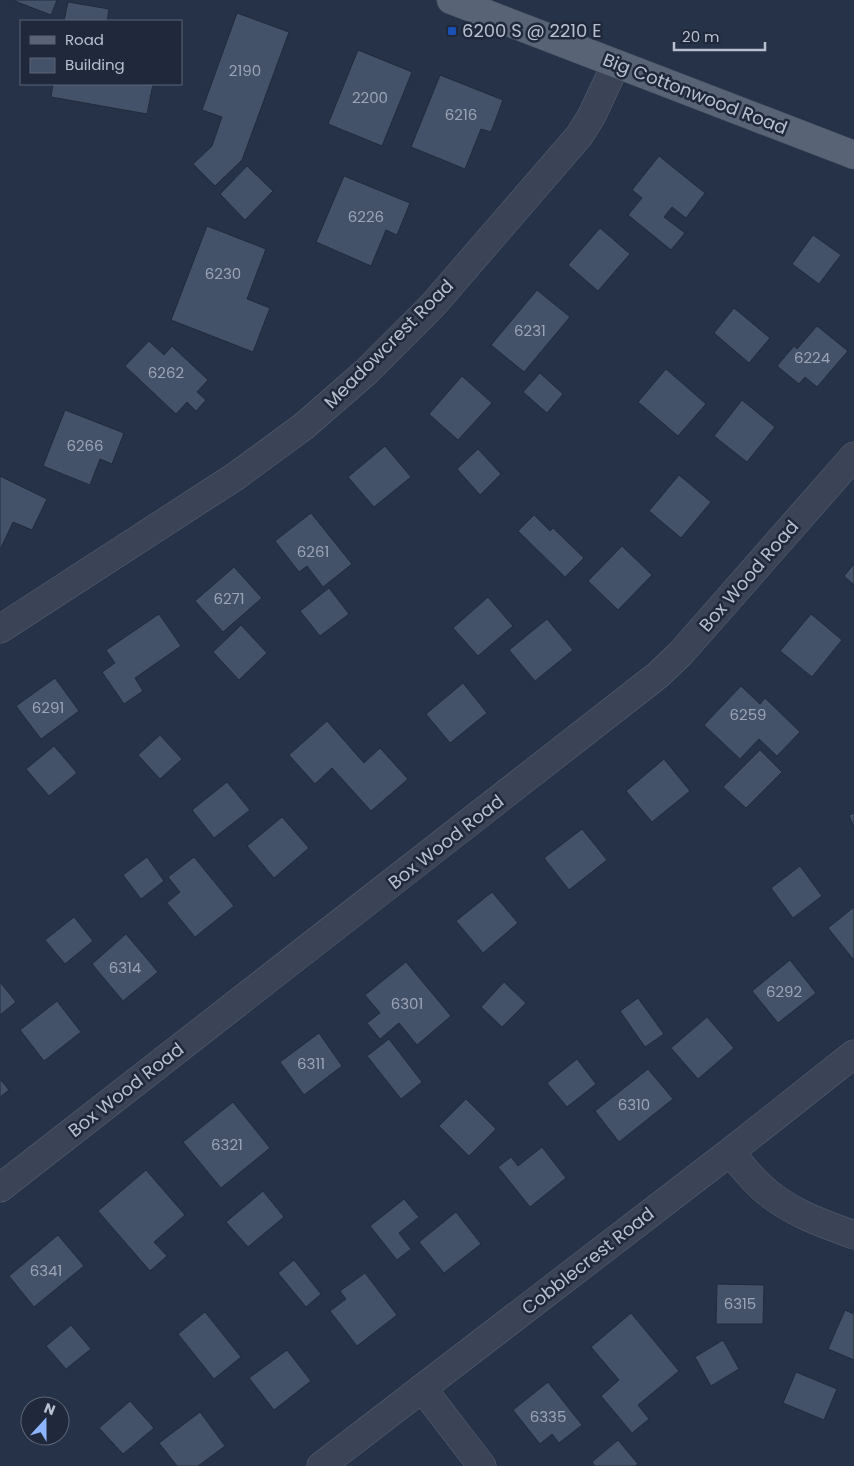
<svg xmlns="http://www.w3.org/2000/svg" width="854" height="1466" viewBox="0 0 854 1466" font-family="Poppins,sans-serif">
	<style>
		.building { fill: #445269; stroke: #212b3d }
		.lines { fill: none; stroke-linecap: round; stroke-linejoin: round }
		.minor-casing { stroke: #596273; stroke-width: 29 }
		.major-casing { stroke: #444d5f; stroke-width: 29 }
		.minor { stroke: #3a4456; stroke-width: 28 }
		.major { stroke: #586376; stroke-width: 28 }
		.transit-dot { fill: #1a4fb4; stroke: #1f293b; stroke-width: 2 }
		.labels { text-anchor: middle; stroke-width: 5; stroke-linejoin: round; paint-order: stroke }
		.number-label { font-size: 15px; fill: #9ba4b6 }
		.poi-label { font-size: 18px; fill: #b8c0cf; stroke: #1f293b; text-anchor: start }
		.street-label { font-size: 18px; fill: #b8c0cf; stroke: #1f293b }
	</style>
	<rect width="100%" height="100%" fill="#253247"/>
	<path class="building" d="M 12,0 L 57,0 L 51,15 Z
		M 68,2 L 109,9 L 107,21 L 64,21 Z
		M 237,13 L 289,32 L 242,160 L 215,186 L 193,164 L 212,146 L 222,117 L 202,110 Z
		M 358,50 L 412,72 L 382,146 L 328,124 Z
		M 440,75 L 503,100 L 491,132 L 481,129 L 465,169 L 411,147 Z
		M 53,84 L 153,84 L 147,114 L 51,97 Z
		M 659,156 L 705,193 L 686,218 L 672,207 L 664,217 L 685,233 L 671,250 L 628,215 L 642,198 L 632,190 Z
		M 247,166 L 273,191 L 245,220 L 220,194 Z
		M 344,176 L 410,203 L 397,235 L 386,230 L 371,266 L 316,242 Z
		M 207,226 L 266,249 L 247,299 L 270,308 L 253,352 L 171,320 Z
		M 600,228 L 630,254 L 598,291 L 568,265 Z
		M 813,235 L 841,255 L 819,284 L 792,264 Z
		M 537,290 L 570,317 L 524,372 L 491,345 Z
		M 734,308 L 770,338 L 749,363 L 714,333 Z
		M 817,326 L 848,351 L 817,387 L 805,377 L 799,384 L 777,366 L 794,346 L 797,349 Z
		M 149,341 L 164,355 L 172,346 L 208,380 L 197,392 L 206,400 L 196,411 L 187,402 L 176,414 L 125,366 Z
		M 666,369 L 706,404 L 678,436 L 638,402 Z
		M 540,373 L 563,394 L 547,413 L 523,392 Z
		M 462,376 L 492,403 L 458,440 L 429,414 Z
		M 742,400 L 775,427 L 747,462 L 714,436 Z
		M 65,410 L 124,433 L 112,464 L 100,459 L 90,485 L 43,466 Z
		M 385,446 L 411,477 L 374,507 L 348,477 Z
		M 478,449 L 501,474 L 480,495 L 457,469 Z
		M 679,475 L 711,502 L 681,538 L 649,511 Z
		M 0,476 L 47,499 L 32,530 L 13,522 L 0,550 Z
		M 311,513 L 352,564 L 323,587 L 307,566 L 299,572 L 275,541 Z
		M 534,515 L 550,531 L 553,528 L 584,558 L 565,577 L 518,531 Z
		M 622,546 L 652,575 L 618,610 L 588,581 Z
		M 854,564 L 854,585 L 844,576 Z
		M 234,567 L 262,598 L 223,632 L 195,601 Z
		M 329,588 L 349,614 L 320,636 L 300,611 Z
		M 488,597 L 513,626 L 478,656 L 453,628 Z
		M 159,614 L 181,646 L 135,678 L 143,691 L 124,704 L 102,672 L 115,663 L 106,650 Z
		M 811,614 L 842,640 L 812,677 L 780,651 Z
		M 547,619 L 573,650 L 535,681 L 509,650 Z
		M 241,625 L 267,653 L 239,680 L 213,652 Z
		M 55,678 L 79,711 L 41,739 L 16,706 Z
		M 463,683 L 487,713 L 450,743 L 426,714 Z
		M 741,686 L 760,704 L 765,698 L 800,732 L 777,756 L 759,739 L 740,759 L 704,725 Z
		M 327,721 L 364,763 L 380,748 L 408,779 L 371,811 L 332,768 L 315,784 L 289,755 Z
		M 160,735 L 182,759 L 160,779 L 138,755 Z
		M 54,746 L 77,773 L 49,796 L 26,769 Z
		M 760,750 L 782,772 L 746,808 L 723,787 Z
		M 664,759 L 690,791 L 652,822 L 626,791 Z
		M 227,782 L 250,810 L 214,838 L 192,810 Z
		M 854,813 L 854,828 L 849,815 Z
		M 282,817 L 309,848 L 274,878 L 247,846 Z
		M 582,829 L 607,860 L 569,890 L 544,858 Z
		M 147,857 L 164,881 L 141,899 L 123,875 Z
		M 194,857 L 234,906 L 195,937 L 167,903 L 180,892 L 168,877 Z
		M 800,866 L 822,896 L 793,918 L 771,888 Z
		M 492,892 L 518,923 L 483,953 L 456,921 Z
		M 854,907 L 854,958 L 853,959 L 828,928 Z
		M 74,917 L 93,941 L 65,964 L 45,940 Z
		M 126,934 L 158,972 L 123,1001 L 92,964 Z
		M 790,960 L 816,993 L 778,1023 L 752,991 Z
		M 406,962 L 451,1016 L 417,1045 L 399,1023 L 380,1039 L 367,1023 L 380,1013 L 365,995 Z
		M 0,982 L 16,1002 L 0,1015 Z
		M 504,982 L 526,1003 L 502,1027 L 481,1007 Z
		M 638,998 L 664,1034 L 645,1047 L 620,1011 Z
		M 57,1001 L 81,1032 L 44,1061 L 20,1030 Z
		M 707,1017 L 734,1048 L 698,1079 L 671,1048 Z
		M 319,1033 L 342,1066 L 304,1095 L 280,1062 Z
		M 389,1039 L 422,1082 L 401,1099 L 367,1056 Z
		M 577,1059 L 596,1084 L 567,1107 L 547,1083 Z
		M 648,1069 L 673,1099 L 619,1142 L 595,1111 Z
		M 0,1079 L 9,1090 L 0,1097 Z
		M 466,1099 L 496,1129 L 469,1156 L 439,1126 Z
		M 233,1102 L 270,1148 L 221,1188 L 183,1142 Z
		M 542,1147 L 566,1178 L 530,1207 L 498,1167 L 511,1157 L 518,1166 Z
		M 146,1170 L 185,1215 L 154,1242 L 167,1256 L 150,1271 L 98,1211 Z
		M 263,1191 L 284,1217 L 248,1247 L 226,1222 Z
		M 404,1199 L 419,1217 L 399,1233 L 411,1249 L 397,1260 L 370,1226 Z
		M 456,1212 L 481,1244 L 444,1273 L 419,1242 Z
		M 58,1235 L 84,1266 L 34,1307 L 9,1276 Z
		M 294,1260 L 321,1294 L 306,1307 L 278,1273 Z
		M 365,1273 L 397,1315 L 357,1346 L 330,1311 L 346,1299 L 340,1291 Z
		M 717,1284 L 764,1285 L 763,1324 L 716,1324 Z
		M 845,1310 L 854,1314 L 854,1360 L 828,1349 Z
		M 205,1312 L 241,1357 L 214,1379 L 178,1334 Z
		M 631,1313 L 679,1371 L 638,1405 L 649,1419 L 632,1433 L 601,1396 L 619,1380 L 591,1347 Z
		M 71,1325 L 91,1349 L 66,1369 L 46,1346 Z
		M 723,1340 L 739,1369 L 711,1386 L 695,1357 Z
		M 287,1350 L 311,1381 L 274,1410 L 249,1378 Z
		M 796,1372 L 837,1389 L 824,1420 L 783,1403 Z
		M 548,1382 L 582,1425 L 559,1443 L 552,1434 L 540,1444 L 513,1410 Z
		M 130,1401 L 154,1428 L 123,1454 L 99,1428 Z
		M 200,1412 L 225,1446 L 198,1466 L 177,1466 L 159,1443 Z
		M 618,1440 L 638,1464 L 635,1466 L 595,1466 L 592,1462 Z"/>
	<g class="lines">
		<g class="minor-casing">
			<path id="minor" d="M 0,629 L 236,476 L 304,426 L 366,372 L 433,305 L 579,136 L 591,117 L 616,64
				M 730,1152 C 742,1166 753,1181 767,1192 C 792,1213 824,1224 854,1235
				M 0,1188 L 658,675 L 681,653 L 854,456
				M 422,1388 L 482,1466
				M 321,1466 L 730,1152 L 854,1054"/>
		</g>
		<g class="major-casing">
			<path id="major" d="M 451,0 L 854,155"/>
		</g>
		<use href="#minor" class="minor"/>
		<use href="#major" class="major"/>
	</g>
	<rect class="transit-dot" x="447" y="26" width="10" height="10" rx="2.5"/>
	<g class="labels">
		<g class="number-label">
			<text x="245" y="76">2190</text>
			<text x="370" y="103">2200</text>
			<text x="461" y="120">6216</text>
			<text x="366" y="222">6226</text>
			<text x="223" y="279">6230</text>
			<text x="530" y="336">6231</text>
			<text x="812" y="363">6224</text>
			<text x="166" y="378">6262</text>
			<text x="85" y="451">6266</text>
			<text x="313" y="557">6261</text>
			<text x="229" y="604">6271</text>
			<text x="48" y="713">6291</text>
			<text x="748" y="720">6259</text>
			<text x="125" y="973">6314</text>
			<text x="784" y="997">6292</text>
			<text x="407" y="1009">6301</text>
			<text x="311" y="1069">6311</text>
			<text x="634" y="1110">6310</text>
			<text x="227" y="1150">6321</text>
			<text x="46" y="1276">6341</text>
			<text x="740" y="1309">6315</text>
			<text x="548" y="1422">6335</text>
		</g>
		<g class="poi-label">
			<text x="462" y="37">6200 S @ 2210 E</text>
		</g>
		<g class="street-label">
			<text transform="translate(695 94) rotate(21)" y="6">Big Cottonwood Road</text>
			<text transform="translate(389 344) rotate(-45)" y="6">Meadowcrest Road</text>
			<text transform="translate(749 576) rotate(-49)" y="6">Box Wood Road</text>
			<text transform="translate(446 842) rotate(-38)" y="6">Box Wood Road</text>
			<text transform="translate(126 1090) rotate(-38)" y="6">Box Wood Road</text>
			<text transform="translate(588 1261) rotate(-38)" y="6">Cobblecrest Road</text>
		</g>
	</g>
	<rect x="20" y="20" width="162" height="65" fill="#1f293b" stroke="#5c6576"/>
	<rect x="30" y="36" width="25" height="8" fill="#586376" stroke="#5c6576"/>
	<text x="65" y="45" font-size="15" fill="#b8c0cf">Road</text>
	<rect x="30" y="58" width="25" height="15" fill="#445269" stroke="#5c6576"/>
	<text x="65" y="70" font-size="15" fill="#b8c0cf">Building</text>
	<g transform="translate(45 1421) rotate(21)"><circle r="24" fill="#1f293b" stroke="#5c6576"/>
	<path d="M0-4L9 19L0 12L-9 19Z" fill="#8db4ff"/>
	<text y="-8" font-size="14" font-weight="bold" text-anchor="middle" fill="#b8c0cf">N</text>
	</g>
	<path d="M674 42v8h91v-8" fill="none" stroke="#b8c0cf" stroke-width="2.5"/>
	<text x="682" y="42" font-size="15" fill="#b8c0cf" stroke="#1f293b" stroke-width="4" paint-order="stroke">20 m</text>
</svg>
